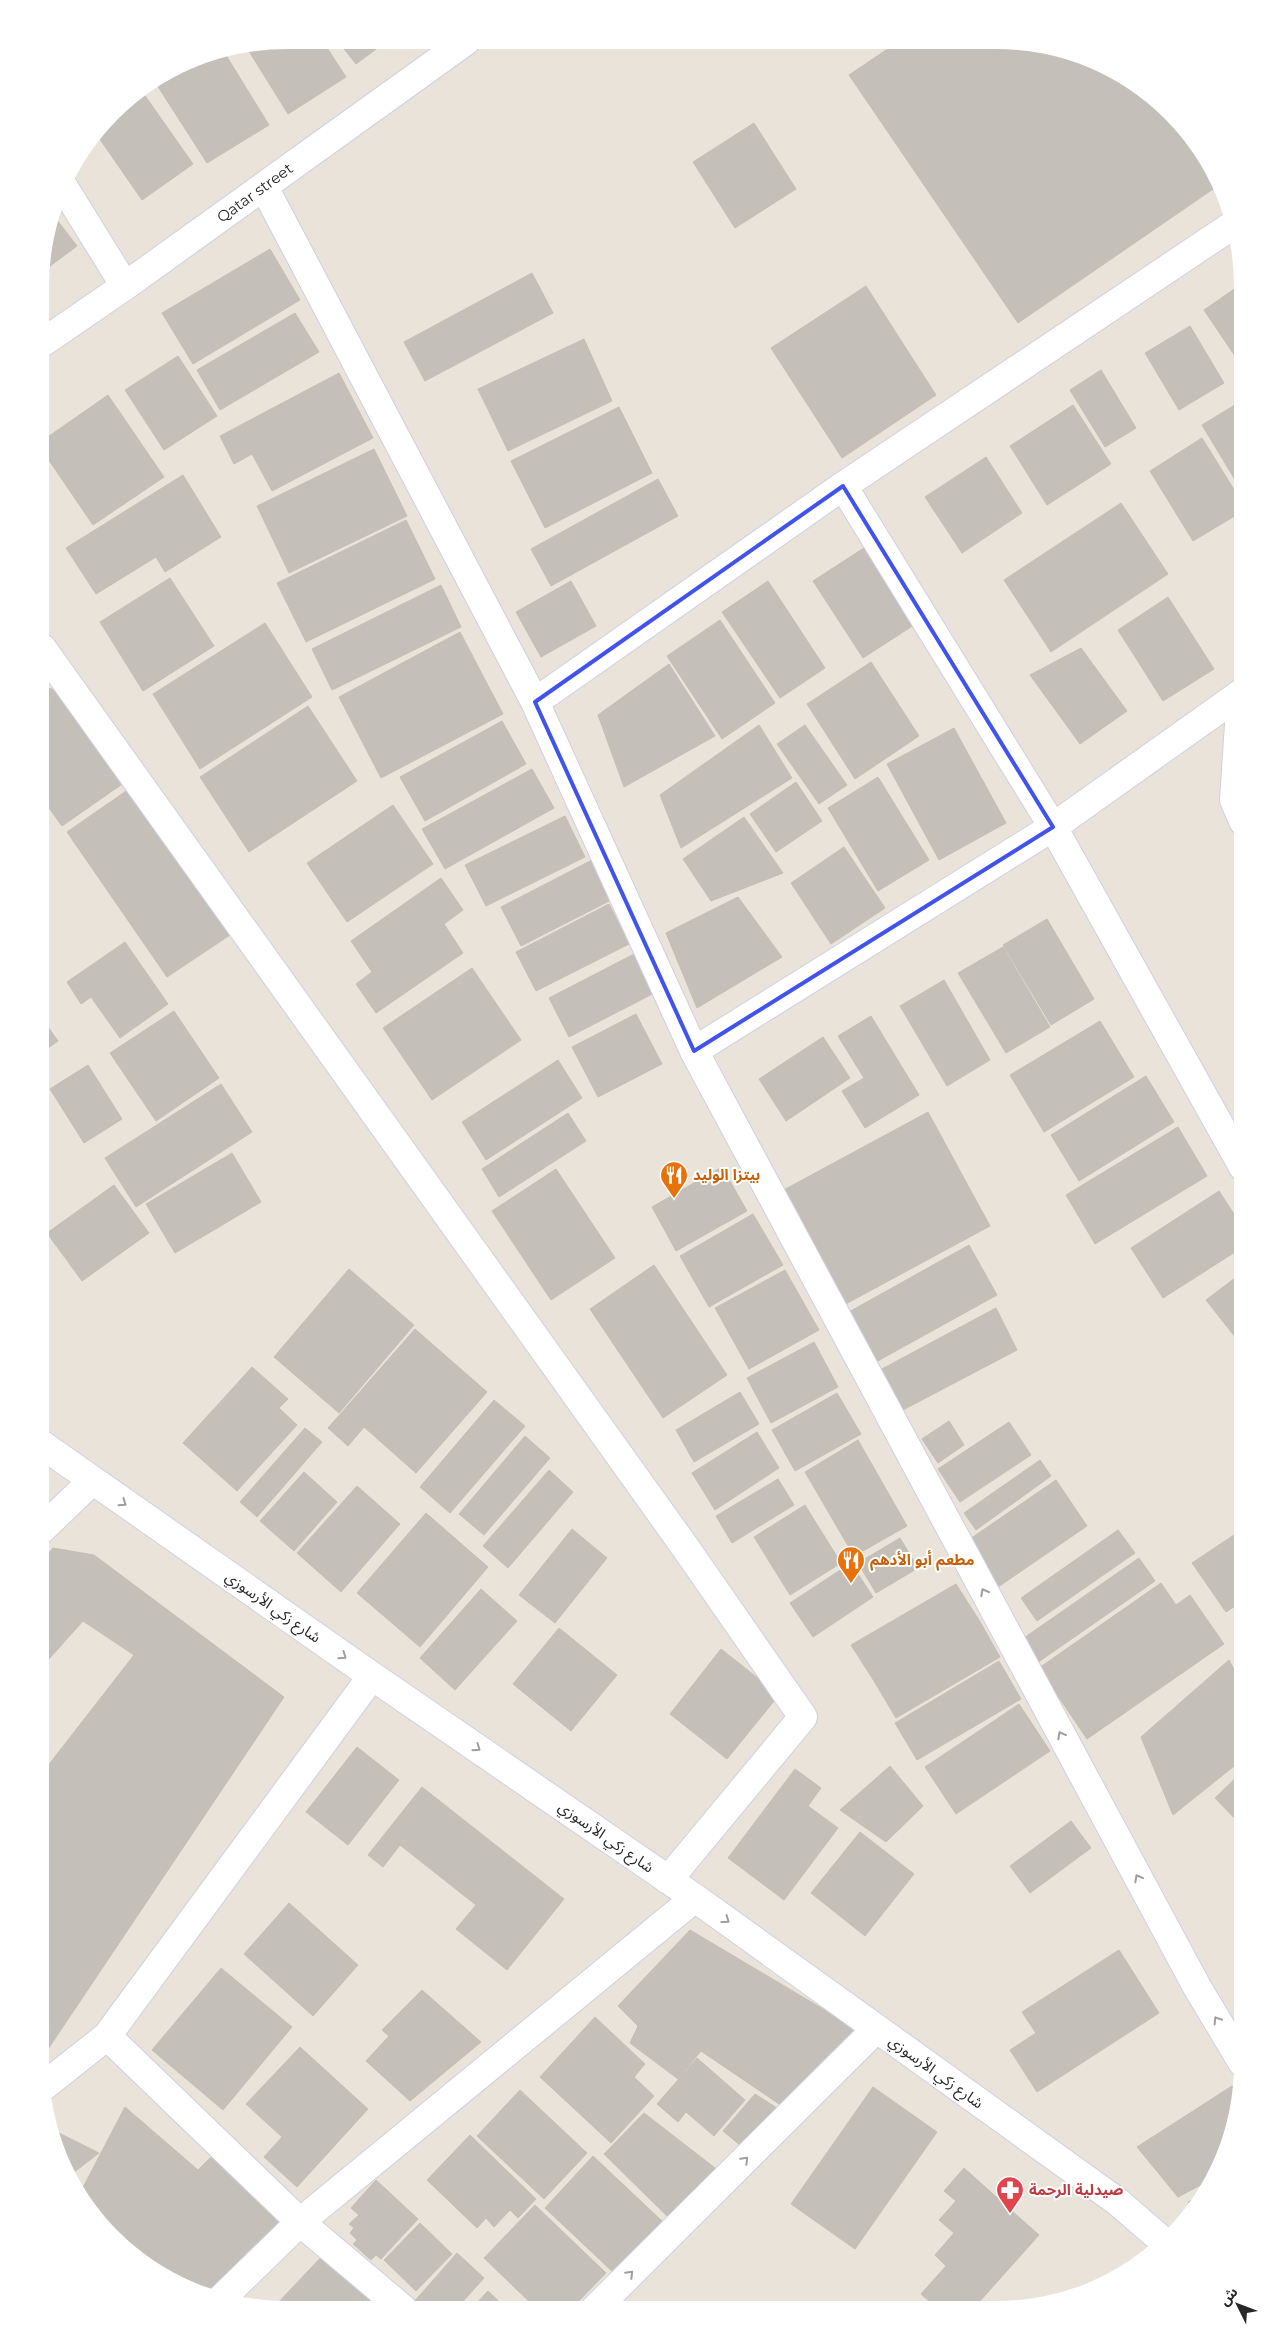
<svg xmlns="http://www.w3.org/2000/svg" width="1283" height="2350" viewBox="0 0 1283 2350" font-family="Montserrat,'Noto Sans Arabic',sans-serif">
	<style>
		.building { fill: #c4c0b9; stroke: #c3bfb3 }
		.lines { fill: none; stroke-linecap: round; stroke-linejoin: round }
		.minor-casing { stroke: #ced0df; stroke-width: 30 }
		.minor { stroke: #fff; stroke-width: 28 }
		.oneway { stroke: #9e9e9e }
		.marked { fill: none; stroke: #4253ed; stroke-width: 4; stroke-linejoin: round }
		.labels { text-anchor: middle; stroke-width: 4; stroke-linejoin: round; paint-order: stroke }
		.street-label { font-size: 15px; fill: #272727; stroke: #fff }
		.food-label { font-size: 15px; font-weight: bold; fill: #c56008; stroke: #fff; text-anchor: start }
		.health-label { font-size: 15px; font-weight: bold; fill: #be3a42; stroke: #fff; text-anchor: start }
	</style>
	<rect width="100%" height="100%" fill="#e9e3d9"/>
	<path class="building" d="M 286,40 L 322,40 L 346,77 L 288,114 L 247,48 Z
		M 337,40 L 387,41 L 356,64 Z
		M 895,44 L 1045,45 L 1106,65 L 1159,101 L 1201,149 L 1219,185 L 1018,323 L 849,75 Z
		M 224,52 L 269,125 L 207,163 L 155,82 L 192,59 Z
		M 141,90 L 193,164 L 142,200 L 97,135 L 124,101 Z
		M 754,123 L 796,189 L 735,228 L 693,162 Z
		M 54,216 L 77,246 L 42,272 L 42,254 Z
		M 270,249 L 300,300 L 193,364 L 162,313 Z
		M 532,273 L 553,313 L 425,381 L 404,342 Z
		M 1243,283 L 1243,368 L 1204,310 Z
		M 866,286 L 936,395 L 842,458 L 771,348 Z
		M 295,313 L 319,352 L 220,410 L 197,370 Z
		M 1190,326 L 1224,383 L 1179,410 L 1145,353 Z
		M 584,339 L 612,401 L 508,451 L 478,389 Z
		M 178,356 L 217,416 L 164,450 L 125,390 Z
		M 1101,370 L 1136,428 L 1105,447 L 1070,390 Z
		M 339,373 L 373,438 L 272,491 L 252,454 L 234,464 L 220,436 Z
		M 108,395 L 164,477 L 93,525 L 42,450 L 42,441 Z
		M 1243,400 L 1243,493 L 1202,425 Z
		M 1073,405 L 1111,464 L 1047,505 L 1010,446 Z
		M 619,407 L 652,473 L 545,528 L 511,461 Z
		M 1202,438 L 1243,504 L 1243,511 L 1193,541 L 1150,471 Z
		M 374,449 L 407,516 L 289,573 L 257,506 Z
		M 986,457 L 1022,513 L 962,553 L 925,497 Z
		M 183,475 L 221,537 L 165,572 L 156,557 L 96,594 L 66,548 Z
		M 658,479 L 678,516 L 551,586 L 531,549 Z
		M 1121,503 L 1168,574 L 1051,652 L 1004,580 Z
		M 406,520 L 435,579 L 306,642 L 277,583 Z
		M 867,546 L 917,623 L 863,658 L 813,581 Z
		M 170,578 L 214,646 L 143,691 L 100,622 Z
		M 571,581 L 596,626 L 541,657 L 516,612 Z
		M 768,581 L 825,668 L 780,698 L 722,612 Z
		M 441,585 L 461,627 L 332,690 L 312,649 Z
		M 1168,597 L 1214,669 L 1163,701 L 1118,630 Z
		M 720,620 L 775,703 L 722,739 L 667,656 Z
		M 265,623 L 312,697 L 200,769 L 153,694 Z
		M 460,632 L 503,714 L 381,778 L 339,697 Z
		M 1081,648 L 1127,711 L 1080,744 L 1030,675 Z
		M 871,662 L 919,736 L 855,779 L 807,704 Z
		M 669,664 L 715,736 L 624,787 L 598,715 Z
		M 42,687 L 66,692 L 128,780 L 62,826 L 41,797 Z
		M 308,706 L 357,781 L 249,852 L 200,777 Z
		M 502,721 L 526,764 L 425,821 L 400,777 Z
		M 759,725 L 792,778 L 681,848 L 660,795 Z
		M 805,725 L 847,785 L 819,804 L 777,744 Z
		M 954,728 L 1006,823 L 939,860 L 887,764 Z
		M 532,769 L 554,808 L 445,869 L 422,829 Z
		M 878,777 L 929,860 L 878,891 L 828,808 Z
		M 796,782 L 822,821 L 776,852 L 750,814 Z
		M 132,787 L 233,933 L 167,977 L 67,832 Z
		M 393,805 L 433,864 L 347,922 L 307,863 Z
		M 565,816 L 585,857 L 486,906 L 465,865 Z
		M 744,817 L 783,873 L 711,901 L 683,859 Z
		M 844,847 L 885,908 L 831,944 L 791,883 Z
		M 594,859 L 613,899 L 521,946 L 501,907 Z
		M 441,878 L 463,910 L 444,924 L 463,953 L 376,1013 L 356,984 L 372,972 L 351,941 Z
		M 738,897 L 782,957 L 697,1008 L 666,933 Z
		M 609,904 L 629,944 L 536,991 L 516,952 Z
		M 1047,919 L 1094,999 L 1051,1025 L 1003,945 Z
		M 125,942 L 168,1004 L 120,1038 L 91,997 L 81,1004 L 67,982 Z
		M 1003,947 L 1050,1027 L 1006,1053 L 958,973 Z
		M 642,950 L 662,989 L 569,1037 L 549,998 Z
		M 472,968 L 521,1040 L 432,1100 L 383,1028 Z
		M 944,980 L 990,1060 L 947,1086 L 900,1006 Z
		M 174,1011 L 219,1078 L 156,1121 L 110,1053 Z
		M 636,1014 L 662,1064 L 598,1097 L 572,1047 Z
		M 871,1016 L 919,1095 L 865,1128 L 842,1091 L 864,1078 L 838,1036 Z
		M 41,1017 L 58,1041 L 41,1053 Z
		M 1100,1021 L 1134,1077 L 1044,1132 L 1010,1075 Z
		M 823,1037 L 850,1078 L 786,1121 L 759,1079 Z
		M 558,1060 L 582,1098 L 486,1160 L 462,1122 Z
		M 88,1065 L 122,1119 L 84,1143 L 50,1089 Z
		M 1146,1076 L 1174,1122 L 1079,1181 L 1051,1135 Z
		M 221,1084 L 252,1132 L 136,1207 L 105,1158 Z
		M 928,1112 L 990,1226 L 842,1306 L 780,1192 Z
		M 568,1113 L 586,1141 L 499,1197 L 482,1169 Z
		M 1178,1127 L 1207,1176 L 1095,1244 L 1066,1195 Z
		M 232,1153 L 261,1202 L 175,1253 L 146,1204 Z
		M 722,1167 L 747,1211 L 676,1251 L 652,1207 Z
		M 556,1169 L 615,1258 L 551,1300 L 492,1211 Z
		M 114,1185 L 149,1233 L 82,1281 L 47,1233 Z
		M 1219,1191 L 1243,1228 L 1243,1247 L 1163,1298 L 1131,1248 Z
		M 753,1214 L 783,1265 L 709,1307 L 680,1256 Z
		M 969,1245 L 997,1295 L 874,1363 L 847,1313 Z
		M 654,1265 L 727,1375 L 663,1418 L 590,1309 Z
		M 349,1269 L 414,1325 L 339,1413 L 274,1357 Z
		M 785,1270 L 819,1330 L 749,1369 L 715,1308 Z
		M 1243,1272 L 1243,1347 L 1206,1300 Z
		M 996,1308 L 1017,1350 L 901,1411 L 880,1370 Z
		M 415,1329 L 487,1392 L 416,1473 L 364,1427 L 348,1446 L 328,1428 Z
		M 814,1342 L 838,1387 L 771,1423 L 747,1378 Z
		M 252,1367 L 288,1399 L 279,1408 L 297,1425 L 237,1491 L 183,1443 Z
		M 740,1392 L 759,1424 L 694,1462 L 676,1430 Z
		M 837,1393 L 861,1434 L 795,1471 L 772,1430 Z
		M 494,1400 L 525,1426 L 450,1513 L 420,1487 Z
		M 949,1421 L 964,1445 L 938,1463 L 922,1439 Z
		M 1009,1422 L 1031,1455 L 960,1502 L 938,1469 Z
		M 305,1428 L 322,1442 L 257,1517 L 240,1502 Z
		M 757,1432 L 779,1468 L 715,1510 L 692,1473 Z
		M 525,1436 L 550,1458 L 484,1535 L 459,1514 Z
		M 858,1440 L 907,1526 L 854,1556 L 805,1472 Z
		M 1040,1460 L 1051,1476 L 976,1530 L 964,1513 Z
		M 549,1470 L 573,1492 L 508,1568 L 483,1546 Z
		M 304,1472 L 337,1502 L 294,1551 L 260,1521 Z
		M 778,1479 L 794,1505 L 732,1543 L 716,1516 Z
		M 1056,1480 L 1087,1526 L 998,1587 L 967,1541 Z
		M 357,1486 L 400,1524 L 341,1592 L 297,1553 Z
		M 805,1505 L 841,1563 L 790,1595 L 754,1537 Z
		M 426,1513 L 488,1567 L 420,1647 L 357,1593 Z
		M 572,1529 L 607,1558 L 555,1623 L 519,1595 Z
		M 1243,1529 L 1243,1601 L 1226,1612 L 1192,1563 Z
		M 1118,1530 L 1135,1553 L 1037,1621 L 1021,1598 Z
		M 900,1538 L 918,1568 L 876,1593 L 858,1563 Z
		M 53,1548 L 94,1555 L 284,1697 L 40,2061 L 40,1776 L 134,1655 L 83,1621 L 40,1669 L 41,1562 Z
		M 1139,1558 L 1155,1581 L 1037,1663 L 1021,1640 Z
		M 851,1563 L 873,1597 L 813,1637 L 790,1603 Z
		M 1161,1583 L 1176,1605 L 1190,1595 L 1224,1644 L 1087,1739 L 1039,1668 Z
		M 956,1584 L 979,1620 L 874,1681 L 851,1645 Z
		M 481,1589 L 517,1621 L 455,1690 L 420,1658 Z
		M 979,1620 L 1000,1657 L 896,1718 L 874,1681 Z
		M 559,1628 L 617,1675 L 571,1731 L 513,1684 Z
		M 721,1649 L 779,1695 L 727,1759 L 670,1714 Z
		M 1229,1660 L 1243,1687 L 1243,1759 L 1173,1815 L 1141,1737 Z
		M 999,1661 L 1021,1699 L 917,1760 L 895,1723 Z
		M 1019,1704 L 1050,1751 L 956,1814 L 925,1767 Z
		M 357,1747 L 399,1780 L 348,1845 L 306,1812 Z
		M 890,1766 L 923,1806 L 886,1842 L 840,1810 Z
		M 795,1769 L 821,1788 L 808,1806 L 838,1828 L 784,1900 L 728,1858 Z
		M 1243,1771 L 1243,1827 L 1215,1798 Z
		M 422,1787 L 564,1899 L 507,1970 L 456,1929 L 476,1905 L 400,1845 L 383,1867 L 368,1855 Z
		M 1071,1821 L 1091,1848 L 1030,1893 L 1010,1866 Z
		M 860,1832 L 914,1874 L 865,1936 L 811,1893 Z
		M 289,1903 L 358,1965 L 313,2016 L 244,1954 Z
		M 690,1930 L 860,2031 L 785,2108 L 701,2051 L 678,2079 L 630,2043 L 638,2026 L 618,2006 Z
		M 1119,1950 L 1159,2013 L 1037,2092 L 1010,2050 L 1036,2033 L 1022,2012 Z
		M 221,1968 L 292,2027 L 223,2110 L 152,2050 Z
		M 422,1990 L 481,2042 L 410,2101 L 366,2061 L 389,2036 L 382,2030 Z
		M 595,2017 L 645,2064 L 634,2077 L 654,2096 L 611,2143 L 540,2077 Z
		M 300,2047 L 368,2109 L 297,2187 L 264,2157 L 282,2137 L 246,2104 Z
		M 697,2058 L 745,2100 L 714,2136 L 686,2112 L 678,2122 L 657,2104 Z
		M 1232,2086 L 1239,2096 L 1224,2158 L 1212,2179 L 1178,2197 L 1137,2147 Z
		M 873,2087 L 937,2132 L 855,2249 L 791,2204 Z
		M 520,2090 L 587,2153 L 544,2199 L 477,2136 Z
		M 755,2094 L 783,2112 L 746,2150 L 723,2131 Z
		M 125,2107 L 198,2170 L 214,2154 L 287,2221 L 211,2296 L 192,2291 L 136,2259 L 82,2201 L 79,2195 Z
		M 644,2113 L 715,2168 L 667,2216 L 604,2154 Z
		M 51,2129 L 99,2153 L 69,2176 L 53,2143 Z
		M 470,2135 L 536,2199 L 518,2218 L 510,2210 L 494,2227 L 486,2218 L 477,2228 L 427,2180 Z
		M 593,2156 L 663,2222 L 614,2273 L 545,2208 Z
		M 964,2168 L 1039,2235 L 972,2310 L 939,2310 L 921,2294 L 946,2266 L 935,2255 L 954,2233 L 939,2220 L 956,2201 L 944,2191 Z
		M 376,2180 L 418,2219 L 381,2259 L 376,2255 L 371,2260 L 353,2244 L 357,2240 L 350,2233 L 354,2228 L 349,2224 L 359,2215 L 351,2208 Z
		M 1204,2194 L 1195,2209 L 1188,2202 Z
		M 535,2205 L 606,2273 L 571,2309 L 537,2309 L 484,2258 Z
		M 420,2223 L 452,2254 L 416,2291 L 384,2260 Z
		M 327,2251 L 387,2308 L 273,2308 Z
		M 457,2253 L 484,2278 L 457,2308 L 418,2308 L 413,2303 Z
		M 488,2291 L 507,2309 L 472,2308 Z"/>
	<g class="lines">
		<g class="minor-casing">
			<path id="minor" d="M 63,186 L 125,286
				M 264,187 L 535,702 L 694,1051 L 1197,1987 L 1242,2062
				M 42,343 L 125,286 L 466,41
				M 843,486 L 1053,827 L 1243,1167
				M 42,648 L 685,1547 L 803,1717 L 668,1880
				M 1241,694 L 1234,800 L 1243,821
				M 535,702 L 843,486 L 1233,225
				M 694,1051 L 1053,827 L 1243,692
				M 41,1444 L 372,1676 L 695,1898 L 1118,2202 L 1163,2241
				M 41,1530 L 92,1481
				M 107,2036 L 372,1676
				M 44,2086 L 107,2036 L 300,2222 L 402,2308
				M 221,2299 L 300,2222 L 695,1898
				M 595,2309 L 876,2029"/>
		</g>
		<use href="#minor" class="minor"/>
	</g>
	<defs><path id="oneway-chevron" d="M-2-3.5L2.5 0L-2 3.5" fill="none" stroke-width="1.6" stroke-linecap="round" stroke-linejoin="round" transform="scale(1.25)"/></defs>
	<g class="oneway">
		<use href="#oneway-chevron" transform="translate(123 1503) rotate(35)"/>
		<use href="#oneway-chevron" transform="translate(984 1592) rotate(-118)"/>
		<use href="#oneway-chevron" transform="translate(343 1656) rotate(35)"/>
		<use href="#oneway-chevron" transform="translate(1061 1735) rotate(-118)"/>
		<use href="#oneway-chevron" transform="translate(477 1748) rotate(35)"/>
		<use href="#oneway-chevron" transform="translate(1138 1878) rotate(-118)"/>
		<use href="#oneway-chevron" transform="translate(726 1920) rotate(36)"/>
		<use href="#oneway-chevron" transform="translate(1217 2020) rotate(-122)"/>
		<use href="#oneway-chevron" transform="translate(745 2160) rotate(-45)"/>
		<use href="#oneway-chevron" transform="translate(630 2274) rotate(-45)"/>
	</g>
	<path class="marked" d="M 843,486 L 1053,827 L 694,1051 L 535,702 Z"/>
	<defs>
		<g id="restaurant-pin" transform="scale(1.4375)"><path d="M0 17L-7.5 6A9.5 9.5 0 1 1 7.5 6Z" fill="#e8710a" stroke="#fff"/><path d="M-5-6h1v4h1v-4h1v4h1v-4h1v5L-1.5 .5V6h-2V.5L-5-1ZM5-6V6H3V1.5H1.5Q1.5-4 5-6Z" fill="#fff"/></g>
		<g id="pharmacy-pin" transform="scale(1.4375)"><path d="M0 17L-7.5 6A9.5 9.5 0 1 1 7.5 6Z" fill="#e0444e" stroke="#fff"/><path d="M-2-6h4v4h4v4h-4v4h-4v-4h-4v-4h4Z" fill="#fff"/></g>
	</defs>
	<g fill-rule="evenodd">
		<use href="#restaurant-pin" x="674" y="1175"/>
		<use href="#restaurant-pin" x="851" y="1560"/>
		<use href="#pharmacy-pin" x="1010" y="2190"/>
	</g>
	<g class="labels">
		<g class="street-label">
			<text transform="translate(255 193) rotate(-36)" y="5">Qatar street</text>
			<text transform="translate(273 1607) rotate(35)" y="5">شارع زكي الأرسوزي</text>
			<text transform="translate(606 1837) rotate(35)" y="5">شارع زكي الأرسوزي</text>
			<text transform="translate(936 2072) rotate(36)" y="5">شارع زكي الأرسوزي</text>
		</g>
		<g class="food-label">
			<text x="693" y="1180">بيتزا الوليد</text>
			<text x="870" y="1565">مطعم أبو الأدهم</text>
		</g>
		<g class="health-label">
			<text x="1029" y="2195">صيدلية الرحمة</text>
		</g>
	</g>
	<path d="M0 0H1283V2350H0ZM286 49H997A237 237 0 0 1 1234 286V2064A237 237 0 0 1 997 2301H286A237 237 0 0 1 49 2064V286A237 237 0 0 1 286 49Z" fill="#fff" fill-rule="evenodd"/>
	<g transform="translate(1238 2305) rotate(312)" stroke="#ffffff" stroke-width="4" paint-order="stroke">
	<path d="M0-4L9 19L0 12L-9 19Z" fill="#272727"/>
	<text y="-8" font-size="14" font-weight="bold" text-anchor="middle" fill="#272727">ش</text>
	</g>
</svg>
